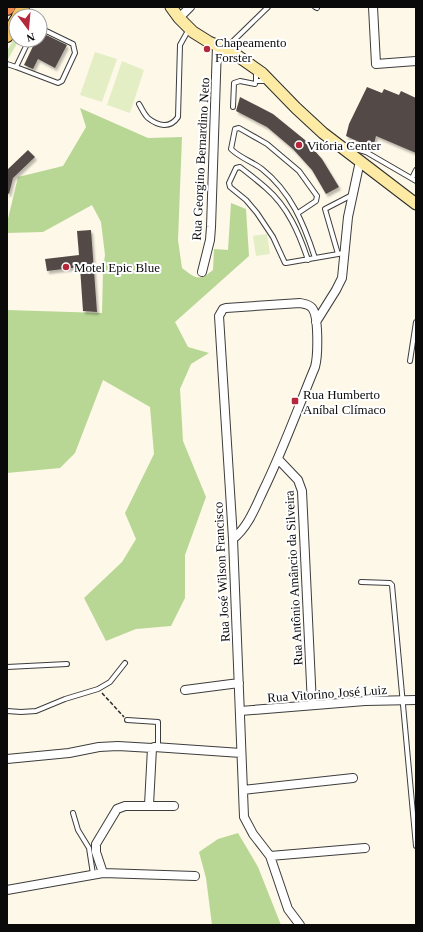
<svg xmlns="http://www.w3.org/2000/svg" width="423" height="932" viewBox="0 0 423 932" font-family="'Times New Roman',serif">
	<style>
		.green { fill: #d3e7b4 }
		.forest { fill: #b8d794 }
		.pitch { fill: #e4eec5 }
		.building { fill: #524a47; filter: url(#shadow) }
		.lines { fill: none; stroke-linecap: round; stroke-linejoin: round }
		.service-casing { stroke: #3d3d3d; stroke-width: 6 }
		.minor-casing { stroke: #3d3d3d; stroke-width: 10 }
		.secondary-casing { stroke: #2c2c2c; stroke-width: 13 }
		.primary-casing { stroke: #1b1b1b; stroke-width: 14 }
		.motorway-casing { stroke: #1b1b1b; stroke-width: 16 }
		.path { stroke: #2c2c2c; stroke-width: 1.5; stroke-dasharray: 4 2; stroke-linecap: butt }
		.service { stroke: #fff; stroke-width: 4 }
		.minor { stroke: #fff; stroke-width: 8 }
		.secondary { stroke: #fdeba5; stroke-width: 11 }
		.primary { stroke: #f5c362; stroke-width: 12 }
		.motorway { stroke: #f08d54; stroke-width: 14 }
		.poi-dot { fill: #b5273b; stroke: #fff; stroke-width: 1.5 }
		.labels { text-anchor: middle; stroke-width: 4; stroke-linejoin: round; paint-order: stroke }
		.poi-label { font-size: 13px; fill: #0a0a0a; stroke: #fff; text-anchor: start }
		.street-label { font-size: 13px; fill: #0a0a0a; stroke: #fff }
	</style>
	<defs>
		<filter id="shadow"><feDropShadow dx="2" dy="3" stdDeviation="1" flood-color="#0004"/></filter>
	</defs>
	<rect width="100%" height="100%" fill="#fef8e8"/>
	<path class="green" d="M 16,35 L 16,40 L 19,40 L 7,61 L 7,51 Z"/>
	<path class="forest" d="M 80,108 L 148,138 L 182,137 L 178,240 L 182,268 C 195,278 199,282 213,270 L 214,249 L 228,250 L 231,203 L 246,209 L 249,256 L 175,322 L 188,347 L 209,353 L 191,364 L 180,389 L 183,441 L 206,497 L 185,555 L 185,598 L 171,626 L 136,629 L 106,641 L 84,598 L 122,562 L 136,539 L 125,513 L 154,454 L 150,407 L 103,380 L 75,453 L 60,468 L 7,473 L 7,310 L 102,313 L 103,270 L 105,255 L 101,222 L 92,205 L 43,232 L 7,233 L 7,223 L 18,177 L 63,166 L 86,127 Z
		M 238,833 L 258,867 L 281,925 L 212,925 L 206,878 L 199,852 L 218,839 Z"/>
	<path class="pitch" d="M 95,52 L 117,59 L 102,102 L 80,95 Z
		M 122,61 L 144,70 L 130,113 L 107,105 Z
		M 267,234 L 270,254 L 256,256 L 253,236 Z"/>
	<path class="building" d="M 40,32 L 67,45 L 55,68 L 38,59 L 33,69 L 24,65 L 36,40 L 40,40 Z
		M 367,87 L 382,93 L 384,89 L 399,95 L 401,91 L 416,98 L 416,153 L 376,136 L 374,144 L 370,147 L 346,136 L 349,124 Z
		M 240,97 L 273,114 L 305,140 L 322,159 L 339,187 L 326,194 L 312,170 L 293,149 L 267,127 L 236,111 Z
		M 28,150 L 35,157 L 13,178 L 9,194 L 7,193 L 7,170 Z
		M 91,230 L 97,312 L 83,311 L 80,267 L 47,271 L 45,259 L 79,255 L 77,231 Z"/>
	<g class="lines">
		<g class="service-casing">
			<path id="service" d="M 315,7 L 317,8
				M 225,49 L 268,7
				M 7,64 L 16,67 L 29,40
				M 16,67 L 58,83 L 62,81 L 75,53 L 73,44 L 40,28
				M 256,71 L 256,81 L 267,81
				M 139,104 C 142,109 144,114 148,118 C 158,126 170,129 178,117 L 180,45 L 189,29
				M 233,107 L 234,83 L 240,81 L 255,84
				M 348,149 L 359,150 L 366,152 L 416,181
				M 412,178 L 416,170
				M 298,213 L 316,201 L 317,196 L 299,171 L 267,144 L 239,128 L 235,129 L 231,149 C 240,158 253,162 262,169 C 291,192 304,224 315,258
				M 338,254 L 325,209 L 352,195
				M 308,260 C 299,233 288,207 266,188 C 258,181 249,174 240,167 L 236,168 L 229,183 L 230,187 L 246,200 L 257,213 L 273,237 L 285,263 L 286,263 L 344,253
				M 410,361 L 416,322
				M 361,582 L 390,583 L 392,585 L 416,846
				M 7,667 L 67,664
				M 7,711 L 21,712 L 36,711 L 65,699 L 98,689 L 110,682 L 125,663
				M 127,720 L 158,722 L 158,748
				M 73,813 L 78,830 L 89,848 L 93,874"/>
		</g>
		<g class="minor-casing">
			<path id="minor" d="M 373,7 L 376,64 L 416,61
				M 179,18 L 190,7
				M 202,272 L 210,240 L 211,227 L 217,46
				M 316,322 L 336,290 L 342,278 L 348,217 L 360,161
				M 278,459 L 298,480 L 302,491 L 312,705
				M 233,539 C 248,527 255,508 263,491 C 283,450 298,408 315,367 C 318,356 319,316 312,308 C 309,304 304,304 300,303 L 226,308 L 223,309 L 219,316 L 233,539 L 244,817 L 253,834 L 270,856 L 288,909 L 300,925
				M 185,690 L 239,683
				M 240,711 L 365,701 L 416,700
				M 7,759 L 69,753 L 99,747 L 118,746 L 152,748 L 154,747 L 241,753
				M 243,790 L 353,778
				M 149,805 L 152,748
				M 270,856 L 365,848
				M 103,873 L 96,852 L 96,844 L 117,809 L 125,806 L 174,806
				M 7,890 L 103,873 L 195,876"/>
		</g>
		<g class="secondary-casing">
			<path id="secondary" d="M 171,7 L 179,18 L 193,32 L 209,42 L 232,52 L 262,73 L 296,108 L 323,133 L 416,204"/>
		</g>
		<g class="primary-casing">
			<path id="primary" d="M 18,16 L 23,7
				M 7,36 L 16,20"/>
		</g>
		<g class="motorway-casing">
			<path id="motorway" d="M 7,8 L 8,7"/>
		</g>
		<path class="path" d="M 102,693 L 124,717"/>
		<use href="#service" class="service"/>
		<use href="#minor" class="minor"/>
		<use href="#secondary" class="secondary"/>
		<use href="#primary" class="primary"/>
		<use href="#motorway" class="motorway"/>
	</g>
	<g class="poi-dot">
		<circle cx="207" cy="49" r="4"/>
		<circle cx="299" cy="145" r="4"/>
		<circle cx="66" cy="267" r="4"/>
		<rect x="291" y="397" width="8" height="8" rx="2"/>
	</g>
	<g class="labels">
		<g class="poi-label">
			<text x="215" y="47">Chapeamento<tspan x="215" dy="15">Forster</tspan></text>
			<text x="307" y="150">Vitória Center</text>
			<text x="74" y="272">Motel Epic Blue</text>
			<text x="303" y="399">Rua Humberto<tspan x="303" dy="15">Aníbal Clímaco</tspan></text>
		</g>
		<g class="street-label">
			<text transform="translate(200 159) rotate(-87)" y="5">Rua Georgino Bernardino Neto</text>
			<text transform="translate(221 572) rotate(-93)" y="5">Rua José Wilson Francisco</text>
			<text transform="translate(293 578) rotate(-93)" y="5">Rua Antônio Amâncio da Silveira</text>
			<text transform="translate(327 693) rotate(-4)" y="5">Rua Vitorino José Luiz</text>
		</g>
	</g>
	<rect width="423" height="932" fill="none" stroke="#0a0a0a" stroke-width="16"/>
	<g transform="translate(28 28) rotate(164)"><circle r="19" fill="#ffffff" stroke="#9d9d9d"/>
	<path d="M0-3L7 15L0 10L-7 15Z" fill="#b5273b"/>
	<text y="-6" font-size="11" font-weight="bold" text-anchor="middle" fill="#0a0a0a">N</text>
	</g>
</svg>
